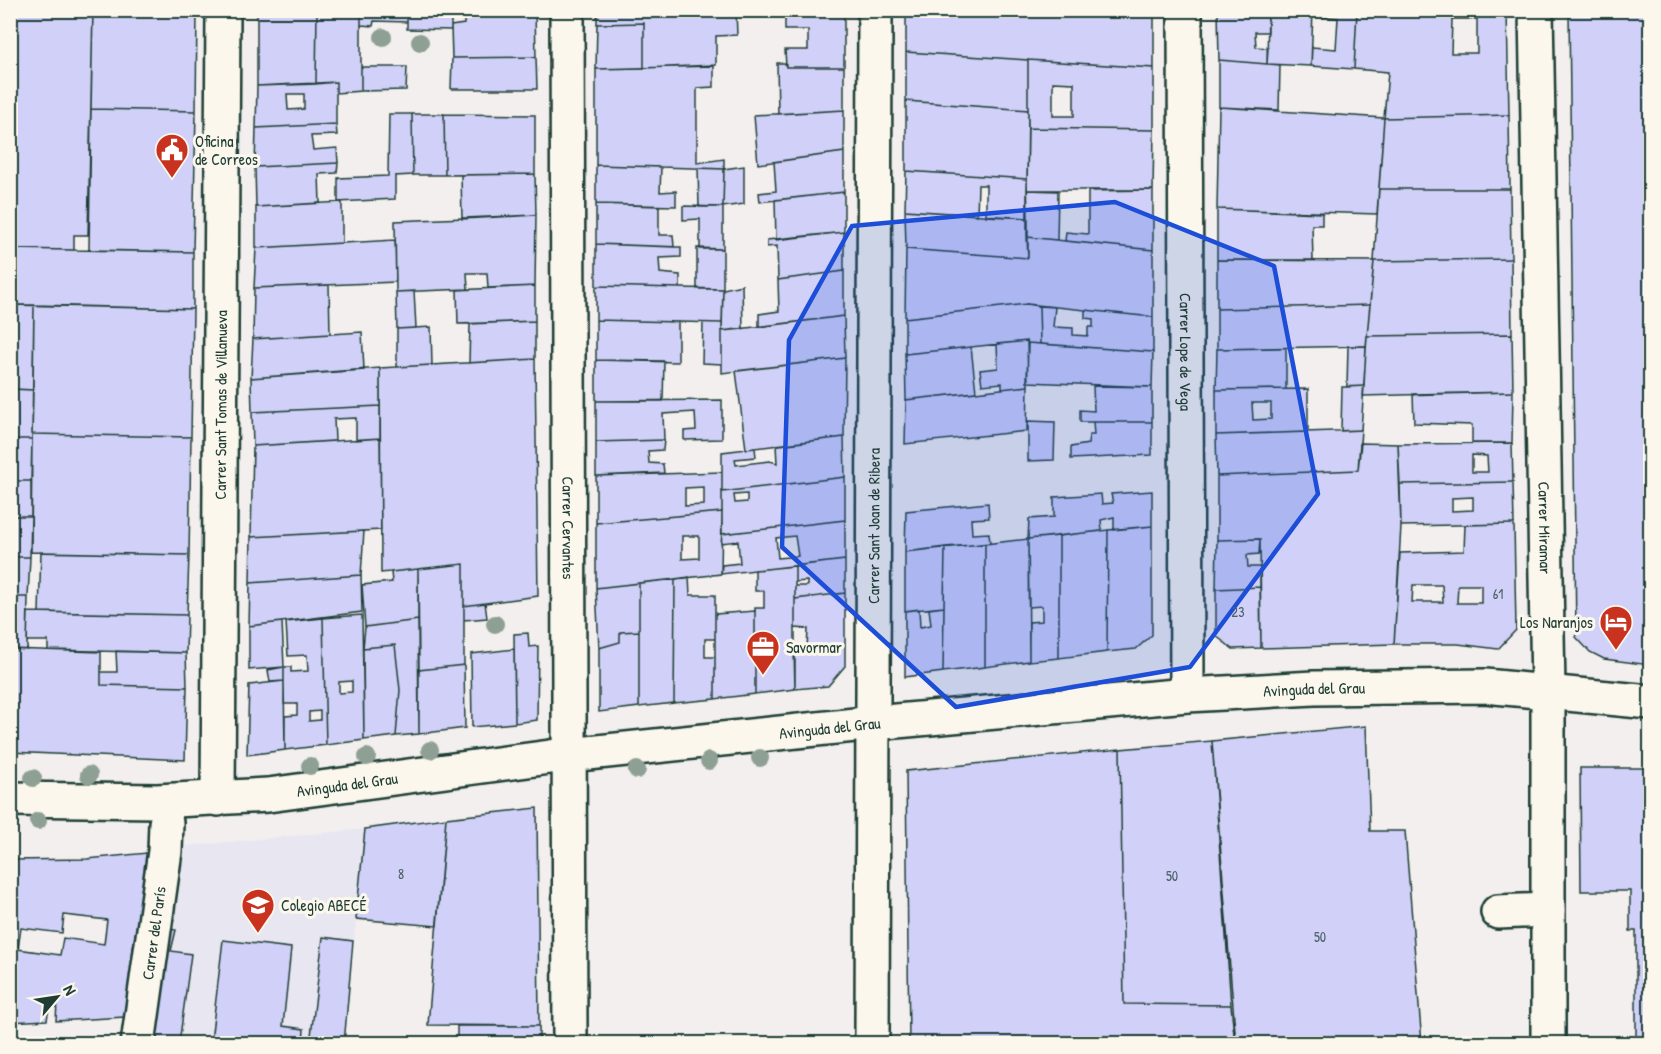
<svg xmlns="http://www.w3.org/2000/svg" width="1661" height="1054" viewBox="0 0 1661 1054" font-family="'Patrick Hand',sans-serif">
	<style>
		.built { fill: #e8e6f1 }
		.building { fill: #d0d0f8; stroke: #1f3d34; stroke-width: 1.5; fill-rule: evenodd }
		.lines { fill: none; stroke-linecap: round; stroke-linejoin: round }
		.minor-casing { stroke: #1f3d34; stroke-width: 38 }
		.minor { stroke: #fbf7ec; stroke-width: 33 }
		.tree { fill: #8e9f94 }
		.marked { fill: #1d4ed8; fill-opacity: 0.2; stroke: #1d4ed8; stroke-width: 4.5; stroke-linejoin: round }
		.labels { text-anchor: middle; stroke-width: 6; stroke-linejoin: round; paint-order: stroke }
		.number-label { font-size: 14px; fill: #4b6265 }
		.poi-label { font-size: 16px; fill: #1f3d34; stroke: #fbf7ec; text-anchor: start }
		.street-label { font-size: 16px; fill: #1f3d34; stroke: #fbf7ec }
	</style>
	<rect width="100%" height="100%" fill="#f2efee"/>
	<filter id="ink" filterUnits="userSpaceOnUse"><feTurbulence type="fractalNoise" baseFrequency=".0167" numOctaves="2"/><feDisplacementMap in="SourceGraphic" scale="12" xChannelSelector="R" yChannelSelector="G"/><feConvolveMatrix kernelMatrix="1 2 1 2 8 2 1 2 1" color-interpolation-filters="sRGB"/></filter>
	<g filter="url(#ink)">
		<path class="built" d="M 365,829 L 344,1043 L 147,1044 L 176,847 Z"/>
		<path class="building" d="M 10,10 L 93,10 L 88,235 L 74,235 L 74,250 L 10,249 Z
			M 93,10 L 197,10 L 196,111 L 91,109 Z
			M 257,10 L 317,10 L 316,84 L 257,86 Z
			M 317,10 L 361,10 L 361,91 L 336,93 L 336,82 L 316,84 Z
			M 361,10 L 407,10 L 407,22 L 374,21 L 373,26 L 361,25 Z
			M 407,10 L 451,10 L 451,30 L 407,29 Z
			M 464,10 L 535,10 L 536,57 L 452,58 L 451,26 L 464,24 Z
			M 597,10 L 736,10 L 737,35 L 716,36 L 716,65 L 644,68 L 644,23 L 597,24 Z
			M 785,10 L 844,10 L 844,67 L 786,67 L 785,50 L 808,50 L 808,30 L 785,30 Z
			M 906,10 L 1154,10 L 1154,68 L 906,52 Z
			M 1218,10 L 1268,10 L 1268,32 L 1255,32 L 1256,47 L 1268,48 L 1267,64 L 1219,60 Z
			M 1268,10 L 1313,10 L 1311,66 L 1267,64 Z
			M 1313,10 L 1357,10 L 1354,69 L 1311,66 L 1312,47 L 1336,49 L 1338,18 L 1313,16 Z
			M 1357,10 L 1507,10 L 1509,115 L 1384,118 L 1388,72 L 1354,69 ZM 1452,19 L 1477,19 L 1477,53 L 1451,53 Z
			M 1569,10 L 1650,10 L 1650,665 L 1604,659 L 1590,652 L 1576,637 Z
			M 644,23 L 644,68 L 596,69 L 597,24 Z
			M 906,52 L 1028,60 L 1028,110 L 906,101 Z
			M 536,57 L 537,89 L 451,89 L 452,58 Z
			M 1028,60 L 1154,68 L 1154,130 L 1028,128 ZM 1053,82 L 1074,83 L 1074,116 L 1053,116 Z
			M 1219,60 L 1280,65 L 1279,110 L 1219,107 Z
			M 777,63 L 785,63 L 786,67 L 844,67 L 844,110 L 778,114 Z
			M 714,66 L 714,87 L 697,88 L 697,163 L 724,159 L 724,169 L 596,165 L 596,69 Z
			M 361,67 L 407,67 L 406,90 L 361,91 Z
			M 336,82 L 336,124 L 256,128 L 257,86 ZM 287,94 L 304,94 L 304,109 L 288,110 Z
			M 906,101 L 1028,110 L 1027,179 L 906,171 Z
			M 1219,107 L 1384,118 L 1377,214 L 1217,209 Z
			M 91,109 L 196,111 L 193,252 L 89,250 Z
			M 844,110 L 844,152 L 758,164 L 754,115 Z
			M 389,114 L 412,114 L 413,175 L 395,176 L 395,199 L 338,202 L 338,178 L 388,176 Z
			M 412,114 L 444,114 L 445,175 L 413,175 Z
			M 444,114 L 535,115 L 535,174 L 445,175 Z
			M 1509,115 L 1510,189 L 1379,189 L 1384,118 Z
			M 336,124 L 337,135 L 311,136 L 313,150 L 337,148 L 338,163 L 255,167 L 256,128 Z
			M 1028,128 L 1154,130 L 1153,190 L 1027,190 Z
			M 844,152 L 844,192 L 760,202 L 759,193 L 776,191 L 774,162 Z
			M 338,163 L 337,173 L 319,174 L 320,203 L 256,207 L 255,167 Z
			M 596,165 L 661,167 L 660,192 L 676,191 L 676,206 L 596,204 Z
			M 744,166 L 744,204 L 723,207 L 724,169 Z
			M 698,168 L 724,169 L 723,207 L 699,207 Z
			M 906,171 L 1027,179 L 1028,218 L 986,216 L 986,185 L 978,185 L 977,215 L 905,210 Z
			M 535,174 L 536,215 L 462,219 L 461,175 Z
			M 1379,189 L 1510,189 L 1511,259 L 1374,261 Z
			M 1027,190 L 1058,191 L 1057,240 L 1027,237 Z
			M 1153,190 L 1153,250 L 1065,241 L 1066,232 L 1088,234 L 1088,191 Z
			M 844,192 L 844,232 L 776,240 L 775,200 Z
			M 342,202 L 342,243 L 256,248 L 256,207 Z
			M 596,204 L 659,206 L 659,235 L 673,235 L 674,247 L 596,244 Z
			M 683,206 L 723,207 L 723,249 L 700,249 L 700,219 L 683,220 Z
			M 1217,209 L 1322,213 L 1322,225 L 1312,225 L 1313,260 L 1217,260 Z
			M 905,210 L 1028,218 L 1028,258 L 906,249 Z
			M 536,215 L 535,286 L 488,288 L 487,273 L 467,273 L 468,289 L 396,292 L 395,221 Z
			M 844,232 L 844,271 L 778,280 L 777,246 L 767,247 L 767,240 Z
			M 1027,237 L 1153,250 L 1153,317 L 1027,304 L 905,318 L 906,249 L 1028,258 Z
			M 395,240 L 396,282 L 254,288 L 256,248 Z
			M 596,244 L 681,247 L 681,257 L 659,258 L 660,273 L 680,275 L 680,288 L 596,286 Z
			M 697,248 L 723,249 L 723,289 L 697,289 Z
			M 10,249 L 193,252 L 193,309 L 10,305 Z
			M 1511,259 L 1512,334 L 1367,336 L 1374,261 Z
			M 1217,260 L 1374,261 L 1370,305 L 1217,309 Z
			M 844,271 L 844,316 L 759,327 L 759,314 L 779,311 L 778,280 Z
			M 329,285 L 330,334 L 253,339 L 254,288 Z
			M 742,285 L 743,329 L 722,331 L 723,289 Z
			M 535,286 L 535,321 L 458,324 L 457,290 Z
			M 596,286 L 723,289 L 722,323 L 596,320 Z
			M 414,291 L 416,328 L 397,329 L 396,292 Z
			M 1027,304 L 1039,306 L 1040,344 L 1028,343 L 1027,341 L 905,354 L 905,318 Z
			M 10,305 L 34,305 L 33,390 L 15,389 L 15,330 L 10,330 Z
			M 34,305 L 193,309 L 191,437 L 32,434 Z
			M 1370,305 L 1366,346 L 1217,349 L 1217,309 Z
			M 1039,306 L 1055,307 L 1053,327 L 1073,328 L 1073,335 L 1088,336 L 1088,327 L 1093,327 L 1093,319 L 1085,318 L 1085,310 L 1153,317 L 1153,352 L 1040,344 Z
			M 844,316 L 845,358 L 722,373 L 722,331 Z
			M 596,320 L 678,322 L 678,362 L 596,360 Z
			M 535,321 L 535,359 L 469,363 L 470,324 Z
			M 703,323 L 722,323 L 722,364 L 702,363 Z
			M 431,327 L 432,365 L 397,367 L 397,329 Z
			M 362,332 L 364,370 L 251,378 L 253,339 Z
			M 1512,334 L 1513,392 L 1363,396 L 1367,336 Z
			M 1027,341 L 1028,386 L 1002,389 L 1002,383 L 982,385 L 980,370 L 998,368 L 997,344 Z
			M 1028,343 L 1153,352 L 1152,387 L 1027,382 Z
			M 1348,346 L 1366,346 L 1364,386 L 1347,387 Z
			M 971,347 L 976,392 L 906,400 L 905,354 Z
			M 1286,348 L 1286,389 L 1216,390 L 1217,349 Z
			M 845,358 L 844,437 L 746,449 L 736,371 Z
			M 535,359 L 538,596 L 464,606 L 464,564 L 381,573 L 380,368 Z
			M 596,360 L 664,361 L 663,401 L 596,401 Z
			M 380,368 L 380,406 L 252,412 L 251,378 Z
			M 1028,386 L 1027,431 L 905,444 L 906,400 Z
			M 1093,386 L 1152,387 L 1152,422 L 1080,422 L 1080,410 L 1094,411 Z
			M 1364,386 L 1361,430 L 1341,431 L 1342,387 Z
			M 10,389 L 33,390 L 32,439 L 10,439 Z
			M 1308,389 L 1308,432 L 1216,435 L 1216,390 ZM 1252,403 L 1271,403 L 1271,419 L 1253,420 Z
			M 1513,392 L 1512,443 L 1472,443 L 1472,425 L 1414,423 L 1413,394 Z
			M 722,400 L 722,439 L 684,440 L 684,431 L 696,430 L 695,412 L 663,414 L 664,440 L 596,442 L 596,401 Z
			M 380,406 L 380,438 L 356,440 L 356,418 L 334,419 L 335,441 L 253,446 L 252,412 Z
			M 1028,421 L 1055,422 L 1054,460 L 1028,461 Z
			M 1093,422 L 1152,422 L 1152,455 L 1071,459 L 1071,447 L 1088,444 L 1089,435 L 1094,435 Z
			M 1361,430 L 1358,470 L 1217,476 L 1216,435 Z
			M 32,434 L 191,437 L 189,555 L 31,552 Z
			M 844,437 L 845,477 L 722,492 L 722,452 L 755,448 L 756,457 L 735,459 L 736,465 L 770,461 L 777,463 L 776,445 Z
			M 380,438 L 381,530 L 251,537 L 253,446 Z
			M 10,439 L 32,439 L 31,481 L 10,481 Z
			M 664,440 L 663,450 L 648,451 L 649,463 L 663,464 L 664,473 L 596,476 L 596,442 Z
			M 1361,443 L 1398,444 L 1401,526 L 1394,644 L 1261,648 L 1260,539 L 1217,540 L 1217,476 L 1358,470 Z
			M 1512,443 L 1513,482 L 1400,484 L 1398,444 ZM 1472,455 L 1487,456 L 1488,472 L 1472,472 Z
			M 722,472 L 722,512 L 596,523 L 596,476 ZM 704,487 L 704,505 L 685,506 L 685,488 Z
			M 845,477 L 845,520 L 722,534 L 722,492 ZM 747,494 L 747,502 L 735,503 L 734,495 Z
			M 10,481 L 31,481 L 31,516 L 10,516 Z
			M 1513,482 L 1514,524 L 1401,526 L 1400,484 ZM 1473,497 L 1473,510 L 1452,511 L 1452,498 Z
			M 1152,491 L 1152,526 L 1114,530 L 1114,517 L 1101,520 L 1102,531 L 1028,539 L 1029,519 L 1054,517 L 1054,497 L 1101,494 L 1102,504 L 1113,503 L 1111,494 Z
			M 988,503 L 989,518 L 971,519 L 972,534 L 989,533 L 990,543 L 905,552 L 906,511 Z
			M 722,512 L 721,574 L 596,588 L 596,523 ZM 682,536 L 699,536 L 699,558 L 682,559 Z
			M 10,516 L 31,516 L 30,557 L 10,557 Z
			M 845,520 L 845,560 L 721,574 L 722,565 L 740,563 L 738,541 L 721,543 L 722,534 ZM 795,536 L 798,556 L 778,558 L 776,538 Z
			M 1514,524 L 1516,630 L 1498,649 L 1458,644 L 1394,644 L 1400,553 L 1464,551 L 1465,525 ZM 1413,585 L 1442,585 L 1443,602 L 1412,602 ZM 1458,585 L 1481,585 L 1481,603 L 1457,603 Z
			M 1152,526 L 1152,635 L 1136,649 L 1107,652 L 1108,530 Z
			M 1108,530 L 1107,652 L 1059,658 L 1059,536 Z
			M 364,531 L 361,575 L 250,583 L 251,537 Z
			M 1059,536 L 1059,658 L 1029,661 L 1029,622 L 1042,621 L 1042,606 L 1029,607 L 1028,539 Z
			M 1028,539 L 1029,661 L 985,667 L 985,544 Z
			M 1260,539 L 1259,554 L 1247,555 L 1248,567 L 1260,567 L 1260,587 L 1216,589 L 1217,540 Z
			M 985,544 L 985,667 L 943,672 L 945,547 Z
			M 945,547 L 944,607 L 905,611 L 905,552 Z
			M 41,552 L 189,555 L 187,615 L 39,612 Z
			M 10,557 L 30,557 L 28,597 L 10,597 Z
			M 845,560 L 845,593 L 795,599 L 795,586 L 807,586 L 807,581 L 795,582 L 795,566 Z
			M 464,564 L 464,665 L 419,670 L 418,569 Z
			M 795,566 L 795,689 L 755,694 L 755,608 L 764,608 L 764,591 L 755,591 L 755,570 Z
			M 418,569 L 418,620 L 365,627 L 362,585 L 392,582 L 391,572 Z
			M 361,575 L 362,612 L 249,626 L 250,583 Z
			M 689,577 L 690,595 L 715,595 L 715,639 L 705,639 L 705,657 L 715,657 L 715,699 L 674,703 L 675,579 Z
			M 675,579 L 674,703 L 639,707 L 639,583 Z
			M 639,583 L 639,631 L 620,632 L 620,642 L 599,648 L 596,588 Z
			M 1260,587 L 1261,648 L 1233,649 L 1216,636 L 1216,589 Z
			M 845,593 L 845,666 L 828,686 L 795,689 L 794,648 L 807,649 L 808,629 L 795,628 L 795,599 Z
			M 10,597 L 28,597 L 27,650 L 10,649 Z
			M 485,603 L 487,618 L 464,620 L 464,606 Z
			M 944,607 L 943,672 L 905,677 L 905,611 L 919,609 L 920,627 L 931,625 L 929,609 Z
			M 755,611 L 755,694 L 715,699 L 715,614 Z
			M 28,612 L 187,615 L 186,653 L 48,650 L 48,641 L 27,641 Z
			M 362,615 L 364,740 L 326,745 L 323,618 ZM 352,681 L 352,692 L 339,693 L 339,682 Z
			M 323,618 L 326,745 L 285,750 L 285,716 L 297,715 L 297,704 L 284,704 L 284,667 L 291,667 L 291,672 L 308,671 L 307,655 L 288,656 L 286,622 ZM 320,711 L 320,720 L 309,721 L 309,712 Z
			M 418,620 L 419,734 L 396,736 L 400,690 L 395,645 L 363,648 L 365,627 Z
			M 282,622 L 284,667 L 249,670 L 249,626 Z
			M 639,631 L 639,707 L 599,712 L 599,648 L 620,642 L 620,632 Z
			M 528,633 L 529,647 L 538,646 L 537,720 L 515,723 L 514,634 Z
			M 395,645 L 400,690 L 396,736 L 364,740 L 363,648 Z
			M 10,649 L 101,652 L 101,685 L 187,687 L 185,760 L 10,752 Z
			M 514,649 L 515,723 L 472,727 L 471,654 Z
			M 116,651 L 186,653 L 187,687 L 101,685 L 101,672 L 117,672 Z
			M 464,665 L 465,728 L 419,734 L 419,670 Z
			M 284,667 L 284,681 L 270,682 L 268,670 Z
			M 284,681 L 285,750 L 247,755 L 249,685 Z
			M 1366,726 L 1370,831 L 1405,831 L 1422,1044 L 1236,1044 L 1212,741 Z
			M 1212,741 L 1231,1005 L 1124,1004 L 1120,749 Z
			M 1120,749 L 1124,1004 L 1231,1005 L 1235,1044 L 909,1044 L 906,771 Z
			M 1580,768 L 1650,768 L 1650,1044 L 1636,1044 L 1636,931 L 1630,931 L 1630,891 L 1581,891 Z
			M 537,808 L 539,1026 L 428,1025 L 446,818 Z
			M 446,818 L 437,926 L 356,919 L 365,829 Z
			M 147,853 L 145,870 L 150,870 L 142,930 L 136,930 L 133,949 L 139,950 L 132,1001 L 127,1000 L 125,1017 L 56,1021 L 57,1002 L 50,1002 L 47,1020 L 10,1022 L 10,860 L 87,859 ZM 64,915 L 107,920 L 104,944 L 63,938 L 60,955 L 18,949 L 21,928 L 62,933 Z
			M 163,928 L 176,930 L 171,951 L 191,954 L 179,1044 L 147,1044 Z
			M 323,937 L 353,941 L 344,1044 L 310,1044 Z
			M 223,940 L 291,948 L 283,1026 L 304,1029 L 303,1044 L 211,1041 Z
			M 457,1026 L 539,1026 L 539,1044 L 457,1044 Z"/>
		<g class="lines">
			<g class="minor-casing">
				<g id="minor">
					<path id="s1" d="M 567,10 L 570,1044"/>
					<path id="s2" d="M 1185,10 L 1187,695"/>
					<path id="s3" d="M 1536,10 L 1548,690 L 1548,1044"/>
					<path id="s4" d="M 10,799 L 157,801 L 268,795 L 550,757 L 874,723 L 1187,695 L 1314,688 L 1485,686 L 1650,702"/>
					<path id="s5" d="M 218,799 L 223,10"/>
					<path d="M 1498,912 L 1548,910"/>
					<path id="s6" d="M 138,1044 L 165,851 L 166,823"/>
					<path id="s7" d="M 872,1044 L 875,10"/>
				</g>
			</g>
			<use href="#minor" class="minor"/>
		</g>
		<g class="tree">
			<circle cx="383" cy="37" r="9"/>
			<circle cx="420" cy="42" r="9"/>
			<circle cx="495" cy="624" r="9"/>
			<circle cx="430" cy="750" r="9"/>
			<circle cx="367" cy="757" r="9"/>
			<circle cx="760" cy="758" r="9"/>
			<circle cx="709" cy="761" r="9"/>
			<circle cx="310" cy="766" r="9"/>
			<circle cx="637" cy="770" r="9"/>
			<circle cx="89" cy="775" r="9"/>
			<circle cx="33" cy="778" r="9"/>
			<circle cx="38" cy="821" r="9"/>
		</g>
	</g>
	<path class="marked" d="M 1115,202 L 1274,266 L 1318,494 L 1190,667 L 956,707 L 782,547 L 789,340 L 852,226 Z"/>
	<defs>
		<g id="civic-pin" transform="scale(1.725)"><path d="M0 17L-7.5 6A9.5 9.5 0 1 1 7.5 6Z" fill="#c8321e" stroke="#fbf7ec"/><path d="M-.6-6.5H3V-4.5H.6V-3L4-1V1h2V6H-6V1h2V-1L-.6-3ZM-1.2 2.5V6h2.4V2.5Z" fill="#fff"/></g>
		<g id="hotel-pin" transform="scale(1.725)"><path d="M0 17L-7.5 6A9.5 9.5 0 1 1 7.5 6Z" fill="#c8321e" stroke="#fbf7ec"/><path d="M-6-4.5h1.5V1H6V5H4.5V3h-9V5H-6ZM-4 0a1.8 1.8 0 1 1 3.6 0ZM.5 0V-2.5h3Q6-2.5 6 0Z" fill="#fff"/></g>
		<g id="office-pin" transform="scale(1.725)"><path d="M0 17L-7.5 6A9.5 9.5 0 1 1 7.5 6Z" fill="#c8321e" stroke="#fbf7ec"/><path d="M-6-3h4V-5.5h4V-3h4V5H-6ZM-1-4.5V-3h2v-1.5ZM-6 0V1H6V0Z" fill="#fff"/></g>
		<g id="school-pin" transform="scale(1.725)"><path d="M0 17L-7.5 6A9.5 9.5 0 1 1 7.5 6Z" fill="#c8321e" stroke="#fbf7ec"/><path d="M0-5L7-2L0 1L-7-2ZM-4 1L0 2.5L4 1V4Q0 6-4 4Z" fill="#fff"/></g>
	</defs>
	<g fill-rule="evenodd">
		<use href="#civic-pin" x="172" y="150"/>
		<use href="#hotel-pin" x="1616" y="622"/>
		<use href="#office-pin" x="763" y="647"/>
		<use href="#school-pin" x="258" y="905"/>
	</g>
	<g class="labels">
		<g class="number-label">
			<text x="1498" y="599">61</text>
			<text x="1238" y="617">23</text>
			<text x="401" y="879">8</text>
			<text x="1172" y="881">50</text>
			<text x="1320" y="942">50</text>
		</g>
		<g class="poi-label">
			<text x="195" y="147">Oficina<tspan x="195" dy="18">de Correos</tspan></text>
			<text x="1593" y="628" text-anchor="end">Los Naranjos</text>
			<text x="786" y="653">Savormar</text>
			<text x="281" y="911">Colegio ABECÉ</text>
		</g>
		<g class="street-label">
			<text dy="6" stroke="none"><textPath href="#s2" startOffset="342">Carrer Lope de Vega</textPath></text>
			<text dy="6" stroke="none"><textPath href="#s5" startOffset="394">Carrer Sant Tomas de Villanueva</textPath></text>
			<text dy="6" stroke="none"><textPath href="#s1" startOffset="518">Carrer Cervantes</textPath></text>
			<text dy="6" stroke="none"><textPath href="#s7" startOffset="518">Carrer Sant Joan de Ribera</textPath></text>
			<text dy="6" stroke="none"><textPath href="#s3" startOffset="518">Carrer Miramar</textPath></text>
			<text dy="6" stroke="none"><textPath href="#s4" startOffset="1310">Avinguda del Grau</textPath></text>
			<text dy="6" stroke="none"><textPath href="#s4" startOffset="824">Avinguda del Grau</textPath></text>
			<text dy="6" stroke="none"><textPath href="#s4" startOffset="338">Avinguda del Grau</textPath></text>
			<text dy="6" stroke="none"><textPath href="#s6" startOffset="112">Carrer del París</textPath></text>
		</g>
	</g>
	<rect width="1661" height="1054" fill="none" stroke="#fbf7ec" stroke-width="36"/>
	<rect x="18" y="18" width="1625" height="1018" fill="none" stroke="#1f3d34" stroke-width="2" filter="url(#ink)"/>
	<g transform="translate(57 997) rotate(61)" stroke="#fbf7ec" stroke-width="4.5" paint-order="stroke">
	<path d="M0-4.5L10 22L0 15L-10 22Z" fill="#1f3d34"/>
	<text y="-9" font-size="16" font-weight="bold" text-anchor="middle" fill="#1f3d34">N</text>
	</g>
</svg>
